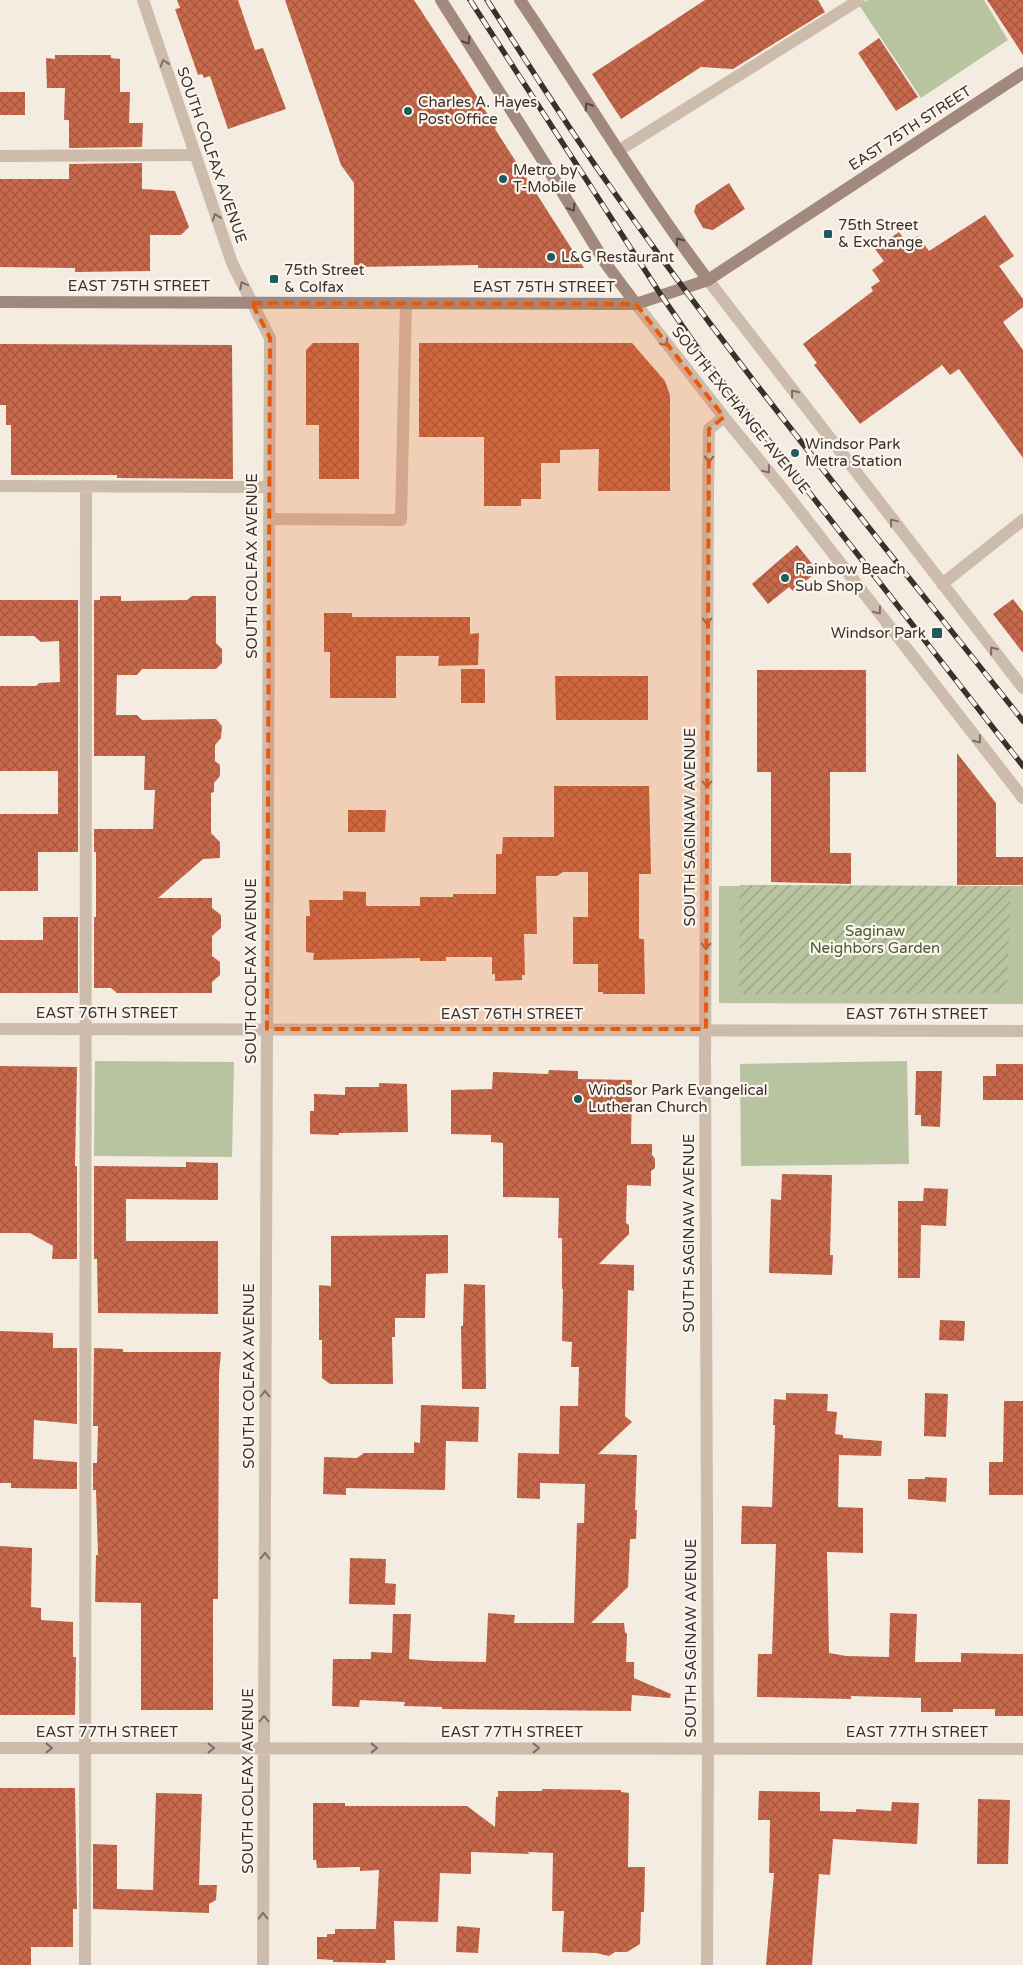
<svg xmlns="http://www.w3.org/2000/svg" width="1023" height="1965" viewBox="0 0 1023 1965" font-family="'Varela Round',sans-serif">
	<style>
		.green { fill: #b8c4a0 }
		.garden { fill: url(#garden-furrows) }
		.building { fill: url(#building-cross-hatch) }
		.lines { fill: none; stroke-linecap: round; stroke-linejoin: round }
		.service { stroke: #cdbbac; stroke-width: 12 }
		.minor { stroke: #cdbbac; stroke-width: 12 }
		.tertiary { stroke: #cdbbac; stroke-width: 12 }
		.secondary { stroke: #a18a7d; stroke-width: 12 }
		.rail-casing { stroke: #3b302b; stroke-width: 5.5 }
		.rail { stroke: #fbf5ee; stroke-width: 4; stroke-dasharray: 11; stroke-linecap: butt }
		.oneway { stroke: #544640 }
		.oneway2 { stroke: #7d6f65 }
		.marked { fill: #e8590c; fill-opacity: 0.2; stroke: #e8590c; stroke-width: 4; stroke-dasharray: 10 6; stroke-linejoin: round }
		.poi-dot { fill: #1f5a5e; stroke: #fbf5ee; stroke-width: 2 }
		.labels { text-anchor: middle; stroke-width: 4.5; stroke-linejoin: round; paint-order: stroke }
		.poi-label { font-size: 15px; fill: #3b302b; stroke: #fbf5ee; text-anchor: start }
		.street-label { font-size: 15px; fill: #3b302b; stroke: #fbf5ee }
		.park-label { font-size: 15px; fill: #4a5a2e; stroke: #fbf5ee }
	</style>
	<defs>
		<pattern id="garden-furrows" width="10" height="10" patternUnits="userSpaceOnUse" patternTransform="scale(1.25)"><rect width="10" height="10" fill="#b8c4a0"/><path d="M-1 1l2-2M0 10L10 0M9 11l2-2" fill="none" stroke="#97a083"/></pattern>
		<pattern id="building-cross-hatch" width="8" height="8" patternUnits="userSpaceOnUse" patternTransform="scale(1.25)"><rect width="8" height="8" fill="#c8694b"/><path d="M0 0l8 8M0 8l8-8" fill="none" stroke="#a4573f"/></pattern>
	</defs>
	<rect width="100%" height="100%" fill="#f4ebe1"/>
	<path class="green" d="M 868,0 L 984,0 L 1008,40 L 921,98 L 859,5 Z
		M 719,886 L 1023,886 L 1023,1004 L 719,1003 Z
		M 95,1061 L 234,1062 L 232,1157 L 94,1156 Z
		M 907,1061 L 909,1164 L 741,1166 L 740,1064 Z"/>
	<path class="garden" d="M 740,885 L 1011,886 L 1007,993 L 739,994 Z"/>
	<path class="building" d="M 177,0 L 238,0 L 255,50 L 263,48 L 286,109 L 228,129 L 210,76 L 204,78 L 202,74 L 198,75 L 175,9 L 180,8 Z
		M 285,0 L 414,0 L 466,79 L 496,128 L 495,129 L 584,268 L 478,268 L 478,265 L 354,267 L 354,183 L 341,165 Z
		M 705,0 L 818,0 L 825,12 L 733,69 L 701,67 L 621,119 L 592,74 Z
		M 987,0 L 1023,0 L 1023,55 Z
		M 879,38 L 918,97 L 896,111 L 858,53 Z
		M 55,55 L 111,55 L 111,58 L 120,59 L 120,92 L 130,92 L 129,123 L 143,123 L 142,147 L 69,148 L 69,120 L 64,120 L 65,88 L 47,88 L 46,58 L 55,59 Z
		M 0,92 L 25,92 L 25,115 L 0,115 Z
		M 142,163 L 142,189 L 175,191 L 189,227 L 181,235 L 150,235 L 150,271 L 75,272 L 75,268 L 0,267 L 0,179 L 69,179 L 69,164 Z
		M 729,183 L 745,209 L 713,230 L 703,228 L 694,212 L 696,205 Z
		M 985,215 L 1014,256 L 999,266 L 1023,299 L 1023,307 L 1003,322 L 1023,350 L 1023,458 L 959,369 L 950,375 L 942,365 L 860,424 L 814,365 L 817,363 L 803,344 L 873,291 L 871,287 L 880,281 L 872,270 L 884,261 L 875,249 L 899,232 L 907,243 L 918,236 L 929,251 Z
		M 313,343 L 359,343 L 359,479 L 319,479 L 319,425 L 306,425 L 306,350 Z
		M 419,343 L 632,343 L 665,381 L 670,395 L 670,491 L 598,491 L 599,449 L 560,450 L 560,463 L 541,463 L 541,499 L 521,499 L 521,506 L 484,506 L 484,437 L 419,437 Z
		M 0,344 L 232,345 L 233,479 L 117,478 L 117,475 L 11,475 L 11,425 L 6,425 L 6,405 L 0,405 Z
		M 797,545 L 818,571 L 793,591 L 789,587 L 768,604 L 752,584 Z
		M 100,596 L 121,596 L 121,601 L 187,600 L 192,596 L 216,596 L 216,643 L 222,649 L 222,663 L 216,669 L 142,669 L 137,675 L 117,675 L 116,715 L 137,715 L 142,720 L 216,719 L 222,726 L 221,738 L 215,745 L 215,761 L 220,765 L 220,776 L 214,783 L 214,792 L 211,793 L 211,833 L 220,842 L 220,858 L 203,859 L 158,898 L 212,898 L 212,908 L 221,915 L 221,928 L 212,936 L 212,956 L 220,962 L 220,975 L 212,982 L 212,993 L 117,993 L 111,988 L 94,988 L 94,917 L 96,917 L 96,852 L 94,852 L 94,829 L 153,829 L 155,790 L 144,790 L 145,756 L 94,756 L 94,600 L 100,600 Z
		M 1013,599 L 1023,612 L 1023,653 L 993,614 Z
		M 0,600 L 78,600 L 78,852 L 38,852 L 38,891 L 0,891 L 0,814 L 58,814 L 58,771 L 0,771 L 0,686 L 36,686 L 39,683 L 60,682 L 59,641 L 41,642 L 34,636 L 0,636 Z
		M 324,613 L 352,613 L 352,617 L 470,617 L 470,634 L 479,633 L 478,665 L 438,666 L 439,656 L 396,656 L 396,698 L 330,698 L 330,652 L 324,652 Z
		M 461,669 L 485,669 L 485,703 L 461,703 Z
		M 757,670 L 866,670 L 866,772 L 830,772 L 830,853 L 851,853 L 851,884 L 771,882 L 771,772 L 757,772 Z
		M 555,676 L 648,676 L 648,720 L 556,720 Z
		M 957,753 L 996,803 L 996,857 L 1023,857 L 1023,885 L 957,885 Z
		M 554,786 L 649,786 L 651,874 L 639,874 L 639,939 L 644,939 L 645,994 L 603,994 L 603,992 L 598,992 L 598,964 L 573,964 L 573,917 L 588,917 L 588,872 L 563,872 L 557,876 L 536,876 L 537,934 L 524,934 L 525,975 L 522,975 L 522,980 L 495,981 L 495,974 L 492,974 L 492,957 L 446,957 L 446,961 L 420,961 L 420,958 L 313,960 L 314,953 L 306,952 L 306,916 L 310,916 L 309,900 L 343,900 L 343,891 L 366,892 L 366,906 L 420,906 L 420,897 L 453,897 L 453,894 L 496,894 L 496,854 L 502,854 L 503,837 L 554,837 Z
		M 348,810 L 386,810 L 385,832 L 348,832 Z
		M 43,917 L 78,917 L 78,993 L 0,993 L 0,940 L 43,940 Z
		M 996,1064 L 1023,1064 L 1023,1100 L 983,1100 L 983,1076 L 996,1076 Z
		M 0,1066 L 77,1067 L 75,1166 L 77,1166 L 77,1259 L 52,1259 L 53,1246 L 30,1233 L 0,1233 Z
		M 549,1070 L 578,1071 L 578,1079 L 632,1080 L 631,1144 L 652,1144 L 652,1155 L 655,1159 L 655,1168 L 651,1171 L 651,1186 L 627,1185 L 626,1223 L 629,1225 L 629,1234 L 599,1264 L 634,1265 L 634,1291 L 628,1290 L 625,1416 L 632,1422 L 598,1454 L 637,1455 L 635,1510 L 637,1510 L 636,1539 L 630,1539 L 628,1587 L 591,1623 L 624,1623 L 625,1632 L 627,1634 L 626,1662 L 634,1662 L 634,1678 L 671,1694 L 670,1698 L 632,1695 L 631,1711 L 442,1709 L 442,1707 L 404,1706 L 405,1702 L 360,1700 L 359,1707 L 332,1706 L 333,1659 L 371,1659 L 371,1652 L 392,1653 L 393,1614 L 411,1614 L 409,1659 L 434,1661 L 486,1662 L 488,1613 L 515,1615 L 514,1623 L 574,1623 L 577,1523 L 584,1523 L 585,1484 L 540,1483 L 540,1499 L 517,1498 L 518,1453 L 559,1454 L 560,1406 L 578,1406 L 579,1367 L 571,1367 L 572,1342 L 562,1341 L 563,1289 L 562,1289 L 562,1238 L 558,1238 L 559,1198 L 503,1197 L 503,1143 L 491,1142 L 491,1135 L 451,1134 L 451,1090 L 492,1089 L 493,1072 L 548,1074 Z
		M 916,1071 L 942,1071 L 940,1127 L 921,1126 L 921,1115 L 915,1115 Z
		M 379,1083 L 407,1084 L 408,1132 L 339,1133 L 339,1135 L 310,1134 L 310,1111 L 314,1111 L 314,1094 L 345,1095 L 345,1087 L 379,1087 Z
		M 186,1162 L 218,1163 L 218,1200 L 126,1199 L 126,1241 L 218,1241 L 218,1314 L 98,1313 L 97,1259 L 94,1259 L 94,1166 L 186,1167 Z
		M 782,1174 L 832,1175 L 830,1255 L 833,1255 L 832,1275 L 769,1273 L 771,1199 L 781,1200 Z
		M 924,1188 L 948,1189 L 946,1226 L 921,1225 L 920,1278 L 898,1278 L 898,1201 L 923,1201 Z
		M 448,1235 L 448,1273 L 426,1274 L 425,1318 L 395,1318 L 395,1337 L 392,1337 L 393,1384 L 330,1384 L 322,1378 L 322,1340 L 319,1340 L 319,1285 L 331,1286 L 331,1236 Z
		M 464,1284 L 485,1285 L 486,1389 L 462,1389 L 461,1326 L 463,1326 Z
		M 940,1320 L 965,1321 L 964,1341 L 939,1340 Z
		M 0,1331 L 53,1333 L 53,1348 L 77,1348 L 77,1424 L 34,1420 L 33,1459 L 77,1462 L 77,1489 L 11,1488 L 11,1483 L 0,1483 Z
		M 94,1348 L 123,1349 L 123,1352 L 221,1352 L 219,1374 L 218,1599 L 213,1599 L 213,1710 L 141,1710 L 141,1603 L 95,1602 L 96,1555 L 98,1555 L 96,1490 L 93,1490 L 93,1463 L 97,1463 L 98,1426 L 93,1426 Z
		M 786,1393 L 828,1394 L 827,1411 L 837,1412 L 835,1434 L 843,1435 L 843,1438 L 882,1441 L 881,1456 L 839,1455 L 838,1507 L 863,1508 L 863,1553 L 827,1552 L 829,1653 L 846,1656 L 889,1657 L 890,1613 L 917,1614 L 915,1662 L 961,1662 L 961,1653 L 1023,1654 L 1023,1716 L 995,1716 L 995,1709 L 953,1709 L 953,1712 L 921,1712 L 921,1698 L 851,1696 L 851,1699 L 757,1697 L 758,1654 L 772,1654 L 776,1544 L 741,1544 L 742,1506 L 772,1507 L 775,1425 L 773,1425 L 774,1399 L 786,1400 Z
		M 925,1393 L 948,1394 L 946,1437 L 924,1436 Z
		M 1004,1401 L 1023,1401 L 1023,1495 L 989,1495 L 989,1462 L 1003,1462 Z
		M 421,1405 L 479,1407 L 478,1442 L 446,1441 L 445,1490 L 346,1488 L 346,1495 L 323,1494 L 324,1457 L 357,1458 L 364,1453 L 414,1453 L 414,1442 L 420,1443 Z
		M 925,1477 L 947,1478 L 946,1502 L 908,1499 L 908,1479 L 925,1479 Z
		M 0,1546 L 32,1548 L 31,1607 L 41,1608 L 41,1620 L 73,1622 L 73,1657 L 76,1657 L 75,1715 L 0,1715 Z
		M 350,1558 L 386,1559 L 385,1583 L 396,1584 L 395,1605 L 349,1604 Z
		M 0,1788 L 75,1788 L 77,1909 L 73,1909 L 73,1947 L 31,1947 L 31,1965 L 0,1965 Z
		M 542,1789 L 621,1790 L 621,1792 L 629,1793 L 628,1867 L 645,1867 L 644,1912 L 641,1912 L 640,1944 L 627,1952 L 615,1952 L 609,1956 L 596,1953 L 562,1952 L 564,1911 L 552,1911 L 553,1853 L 527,1852 L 530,1854 L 471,1852 L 471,1874 L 440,1873 L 438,1922 L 394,1921 L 395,1960 L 386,1960 L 386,1963 L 333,1962 L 333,1960 L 317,1959 L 317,1937 L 327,1937 L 327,1934 L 335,1934 L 335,1929 L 376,1929 L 379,1870 L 360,1871 L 360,1867 L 317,1868 L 316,1860 L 313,1860 L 313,1803 L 345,1803 L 345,1806 L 467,1806 L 495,1827 L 496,1797 L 498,1797 L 498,1791 L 542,1791 Z
		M 759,1791 L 820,1792 L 820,1811 L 856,1812 L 856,1809 L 891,1811 L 892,1802 L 919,1803 L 917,1844 L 833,1839 L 830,1875 L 819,1874 L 812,1965 L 766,1965 L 774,1873 L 769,1873 L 770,1820 L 758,1820 Z
		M 156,1793 L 202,1794 L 199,1885 L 217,1885 L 216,1900 L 209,1904 L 209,1913 L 93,1909 L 93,1844 L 117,1845 L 117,1889 L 153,1890 Z
		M 978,1799 L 1010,1800 L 1008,1864 L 977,1864 Z
		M 457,1926 L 480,1928 L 478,1953 L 456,1952 Z"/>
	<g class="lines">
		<path class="service" d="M 618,151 L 859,0
			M 0,156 L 195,155
			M 0,486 L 269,487
			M 269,519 L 401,520 L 406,303
			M 942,584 L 1023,520
			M 85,1965 L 86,486"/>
		<path class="minor" d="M 143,0 L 232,263 L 270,338 L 263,1965
			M 0,1748 L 1023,1749
			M 707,1965 L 708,1749 L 705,1058 L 708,495 L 709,429 L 724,417"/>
		<path class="tertiary" d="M 708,280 L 1023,688
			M 636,304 L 724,417 L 786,493 L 1023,798
			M 0,1029 L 1023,1031"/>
		<path class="secondary" d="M 441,0 L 542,159 L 606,264 L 636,304
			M 520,0 C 583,93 640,190 708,280
			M 0,302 L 636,304 L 708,280 L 1023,73"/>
		<g class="rail-casing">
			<path id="rail" d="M 470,0 L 661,295 L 708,363 L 1023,766
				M 487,0 C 527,62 566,125 609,185 C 739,370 883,544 1023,721"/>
		</g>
		<use href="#rail" class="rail"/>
	</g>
	<defs><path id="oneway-chevron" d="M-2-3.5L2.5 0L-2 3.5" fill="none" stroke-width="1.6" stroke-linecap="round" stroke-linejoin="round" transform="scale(1.25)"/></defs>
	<g class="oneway">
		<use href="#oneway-chevron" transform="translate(467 41) rotate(57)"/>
		<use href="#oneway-chevron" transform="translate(588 106) rotate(-123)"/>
		<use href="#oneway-chevron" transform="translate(572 208) rotate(59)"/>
		<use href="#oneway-chevron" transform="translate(679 241) rotate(-125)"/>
	</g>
	<g class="oneway2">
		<use href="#oneway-chevron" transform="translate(164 63) rotate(-109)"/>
		<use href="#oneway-chevron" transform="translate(216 217) rotate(-109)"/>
		<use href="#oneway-chevron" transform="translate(243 285) rotate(-118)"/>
		<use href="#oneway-chevron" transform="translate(665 343) rotate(52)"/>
		<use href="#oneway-chevron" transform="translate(794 393) rotate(-128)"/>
		<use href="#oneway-chevron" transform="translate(709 459) rotate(91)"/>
		<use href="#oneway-chevron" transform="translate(767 470) rotate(51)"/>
		<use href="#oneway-chevron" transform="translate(893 522) rotate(-127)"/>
		<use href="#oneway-chevron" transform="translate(878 611) rotate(52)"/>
		<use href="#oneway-chevron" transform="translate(707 621) rotate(90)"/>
		<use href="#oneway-chevron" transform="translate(993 650) rotate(-128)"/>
		<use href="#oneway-chevron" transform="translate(978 740) rotate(52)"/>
		<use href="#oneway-chevron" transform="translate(707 784) rotate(90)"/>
		<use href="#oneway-chevron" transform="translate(706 946) rotate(90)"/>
		<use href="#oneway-chevron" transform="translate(265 1394) rotate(-90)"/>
		<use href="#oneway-chevron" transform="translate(265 1556) rotate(-90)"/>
		<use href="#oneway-chevron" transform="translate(264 1719) rotate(-90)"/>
		<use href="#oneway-chevron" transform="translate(49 1748)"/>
		<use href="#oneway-chevron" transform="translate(211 1748)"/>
		<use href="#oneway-chevron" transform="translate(374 1748)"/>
		<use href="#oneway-chevron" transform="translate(536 1748)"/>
		<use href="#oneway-chevron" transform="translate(263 1916) rotate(-90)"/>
	</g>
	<path class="marked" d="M 252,303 L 636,304 L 724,417 L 709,429 L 706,1029 L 267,1029 L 270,338 Z"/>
	<g class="poi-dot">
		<circle cx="408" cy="111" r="5"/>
		<circle cx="503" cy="179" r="5"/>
		<rect x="823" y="229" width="10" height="10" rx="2.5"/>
		<circle cx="551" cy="257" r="5"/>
		<rect x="269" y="274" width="10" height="10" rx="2.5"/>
		<circle cx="795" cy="453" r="5"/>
		<circle cx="785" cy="578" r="5"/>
		<rect x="931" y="627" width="12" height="12" rx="2.5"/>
		<circle cx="578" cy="1099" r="5"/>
	</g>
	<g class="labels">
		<g class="poi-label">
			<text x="418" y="107">Charles A. Hayes<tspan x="418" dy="17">Post Office</tspan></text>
			<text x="513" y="175">Metro by<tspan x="513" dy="17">T-Mobile</tspan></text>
			<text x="838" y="230">75th Street<tspan x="838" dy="17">&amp; Exchange</tspan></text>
			<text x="561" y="262">L&amp;G Restaurant</text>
			<text x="284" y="275">75th Street<tspan x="284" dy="17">&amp; Colfax</tspan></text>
			<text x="805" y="449">Windsor Park<tspan x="805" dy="17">Metra Station</tspan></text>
			<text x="795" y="574">Rainbow Beach<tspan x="795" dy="17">Sub Shop</tspan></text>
			<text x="926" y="638" text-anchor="end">Windsor Park</text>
			<text x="588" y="1095">Windsor Park Evangelical<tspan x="588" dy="17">Lutheran Church</tspan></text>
		</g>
		<g class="street-label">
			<text transform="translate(910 128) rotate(-33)" y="5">EAST 75TH STREET</text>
			<text transform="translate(212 155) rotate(71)" y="5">SOUTH COLFAX AVENUE</text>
			<text x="139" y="291">EAST 75TH STREET</text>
			<text x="544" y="292">EAST 75TH STREET</text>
			<text transform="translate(741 410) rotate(51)" y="5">SOUTH EXCHANGE AVENUE</text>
			<text transform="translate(252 566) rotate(-90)" y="5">SOUTH COLFAX AVENUE</text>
			<text transform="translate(690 827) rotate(-90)" y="5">SOUTH SAGINAW AVENUE</text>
			<text transform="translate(251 971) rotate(-90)" y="5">SOUTH COLFAX AVENUE</text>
			<text x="107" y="1018">EAST 76TH STREET</text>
			<text x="512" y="1019">EAST 76TH STREET</text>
			<text x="917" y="1019">EAST 76TH STREET</text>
			<text transform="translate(689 1233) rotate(-90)" y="5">SOUTH SAGINAW AVENUE</text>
			<text transform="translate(249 1376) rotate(-90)" y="5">SOUTH COLFAX AVENUE</text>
			<text transform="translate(691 1638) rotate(-90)" y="5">SOUTH SAGINAW AVENUE</text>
			<text x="107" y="1737">EAST 77TH STREET</text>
			<text x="512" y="1737">EAST 77TH STREET</text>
			<text x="917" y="1737">EAST 77TH STREET</text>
			<text transform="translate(248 1781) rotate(-90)" y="5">SOUTH COLFAX AVENUE</text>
		</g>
		<g class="park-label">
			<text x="875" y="936">Saginaw<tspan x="875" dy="17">Neighbors Garden</tspan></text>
		</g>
	</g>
</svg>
